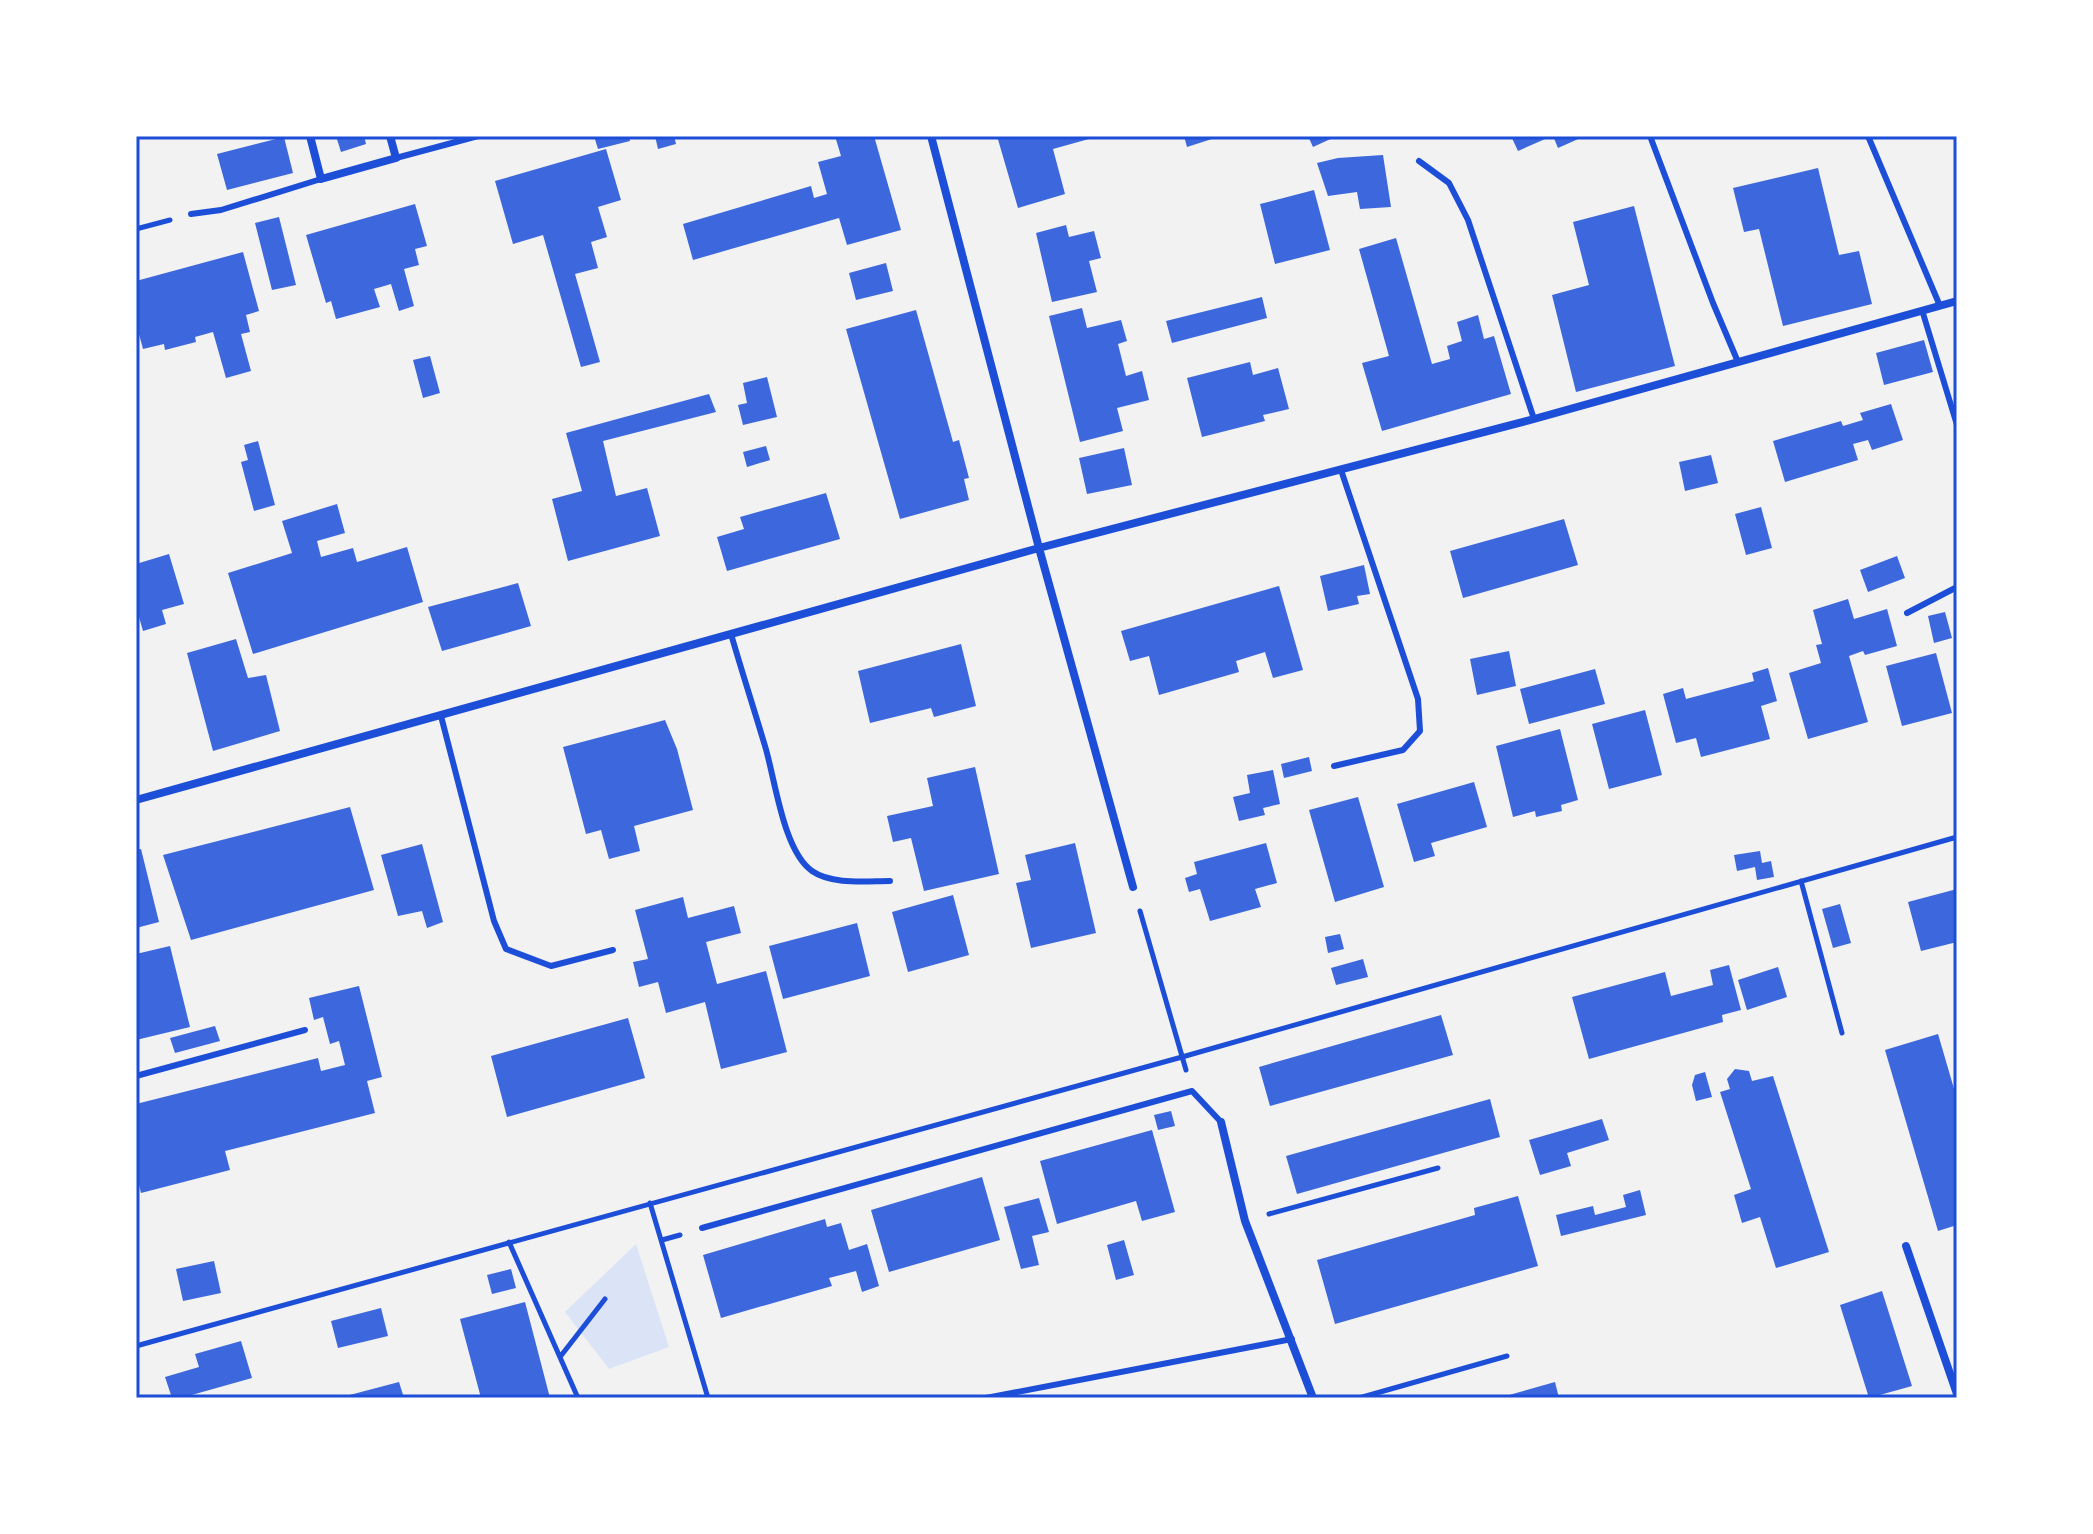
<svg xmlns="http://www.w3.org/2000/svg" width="2093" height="1534" viewBox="0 0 2093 1534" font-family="'Roboto Condensed',sans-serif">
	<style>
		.green { fill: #dbe4f7 }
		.building { fill: #3d67dc }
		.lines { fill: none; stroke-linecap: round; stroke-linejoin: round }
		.path { stroke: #1d4ed8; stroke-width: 5 }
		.service { stroke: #1d4ed8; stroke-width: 6 }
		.minor { stroke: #1d4ed8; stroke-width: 8 }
		.neatline { fill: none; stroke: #1d4ed8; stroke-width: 3 }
	</style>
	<rect width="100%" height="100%" fill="#f2f2f2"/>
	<path class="green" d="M 636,1244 L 669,1347 L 609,1369 L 565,1312 Z"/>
	<path class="building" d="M 336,136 L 364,136 L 366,144 L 341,152 Z
		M 594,136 L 629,136 L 630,141 L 598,149 Z
		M 655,136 L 674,136 L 676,144 L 658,149 Z
		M 835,136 L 874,136 L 901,230 L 847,245 L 839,218 L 693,260 L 683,224 L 811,186 L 814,198 L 827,194 L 818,162 L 841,156 Z
		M 997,136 L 1096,136 L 1096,137 L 1053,149 L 1065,194 L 1018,208 Z
		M 1184,136 L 1218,136 L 1218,137 L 1187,147 Z
		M 1308,136 L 1337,136 L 1313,147 Z
		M 1511,136 L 1552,136 L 1518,151 Z
		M 1553,136 L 1585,136 L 1558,148 Z
		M 284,137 L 293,173 L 227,190 L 217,154 Z
		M 606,149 L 621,200 L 598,207 L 607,237 L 591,242 L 598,268 L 575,274 L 600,362 L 581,367 L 543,235 L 513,244 L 495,181 Z
		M 1383,155 L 1391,207 L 1360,209 L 1357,192 L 1328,196 L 1317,163 L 1338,158 Z
		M 1818,168 L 1839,255 L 1859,251 L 1872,304 L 1783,326 L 1759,229 L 1744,232 L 1733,188 Z
		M 1314,190 L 1330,250 L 1275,264 L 1260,204 Z
		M 415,204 L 427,246 L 415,249 L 419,265 L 404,269 L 414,306 L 399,311 L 391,284 L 374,289 L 380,307 L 336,319 L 331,301 L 326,303 L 306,235 Z
		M 1634,206 L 1675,366 L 1576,392 L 1552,295 L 1589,285 L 1573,222 Z
		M 279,217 L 296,285 L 272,290 L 255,223 Z
		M 1066,225 L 1069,237 L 1094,231 L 1101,258 L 1089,261 L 1097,292 L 1052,302 L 1036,233 Z
		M 1396,238 L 1432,364 L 1450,359 L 1447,346 L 1462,341 L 1457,322 L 1478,315 L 1484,339 L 1494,336 L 1511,394 L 1382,431 L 1362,363 L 1389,356 L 1359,249 Z
		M 243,252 L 259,311 L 246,315 L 250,332 L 241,334 L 251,371 L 226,378 L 213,332 L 195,337 L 196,342 L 165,350 L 164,344 L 143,349 L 136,323 L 136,281 Z
		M 886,263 L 893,291 L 856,300 L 849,273 Z
		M 1262,297 L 1267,318 L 1172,343 L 1166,321 Z
		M 1082,308 L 1087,328 L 1121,320 L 1127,341 L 1118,344 L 1126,376 L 1142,371 L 1149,400 L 1117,408 L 1123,431 L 1080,442 L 1049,316 Z
		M 916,310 L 953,442 L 959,440 L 969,478 L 964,479 L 969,500 L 900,519 L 846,329 Z
		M 1924,340 L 1933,372 L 1884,385 L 1876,353 Z
		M 430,356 L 440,393 L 423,398 L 413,360 Z
		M 1250,362 L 1253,375 L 1278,368 L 1289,409 L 1263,415 L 1265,421 L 1202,437 L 1187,378 Z
		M 767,377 L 777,417 L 743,425 L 738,405 L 747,403 L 743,383 Z
		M 709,394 L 716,412 L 603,441 L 616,496 L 647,488 L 660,536 L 568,561 L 552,499 L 582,491 L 566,433 Z
		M 1891,404 L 1903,440 L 1872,450 L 1868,440 L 1853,444 L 1858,460 L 1785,482 L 1773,441 L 1841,421 L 1843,426 L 1863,420 L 1860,413 Z
		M 258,441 L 275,505 L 254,511 L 241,462 L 248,460 L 244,445 Z
		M 766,446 L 770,460 L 747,467 L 743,452 Z
		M 1124,448 L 1132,485 L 1087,494 L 1079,458 Z
		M 1711,455 L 1718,483 L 1685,491 L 1679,462 Z
		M 826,493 L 840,539 L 727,571 L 717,537 L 744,529 L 740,517 Z
		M 337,504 L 345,533 L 317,541 L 321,557 L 353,548 L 357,562 L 407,547 L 423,602 L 253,654 L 228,573 L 292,553 L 282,521 Z
		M 1761,507 L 1772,548 L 1746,555 L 1735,514 Z
		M 1564,519 L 1578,565 L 1463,598 L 1450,551 Z
		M 169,554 L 184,604 L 162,610 L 166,624 L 143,631 L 139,617 L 136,618 L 136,564 Z
		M 1897,556 L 1905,578 L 1868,592 L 1860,570 Z
		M 1364,565 L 1370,594 L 1357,596 L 1359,604 L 1328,611 L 1320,576 Z
		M 518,583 L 531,626 L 442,651 L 428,607 Z
		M 1279,586 L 1303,670 L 1273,678 L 1265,652 L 1236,661 L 1239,672 L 1159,695 L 1149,656 L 1130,661 L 1121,631 Z
		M 1848,599 L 1854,619 L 1887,609 L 1897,646 L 1865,655 L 1863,651 L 1849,656 L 1868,722 L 1808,739 L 1789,673 L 1821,663 L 1816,645 L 1822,644 L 1813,610 Z
		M 1945,612 L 1952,638 L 1934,643 L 1928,616 Z
		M 236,639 L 248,678 L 266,675 L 280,731 L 213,751 L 187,653 Z
		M 961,644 L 976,706 L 934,717 L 931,708 L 870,723 L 858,671 Z
		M 1509,651 L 1516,686 L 1477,695 L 1470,659 Z
		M 1936,653 L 1952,713 L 1902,726 L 1886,666 Z
		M 1768,668 L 1777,701 L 1761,706 L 1770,739 L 1701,757 L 1696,738 L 1676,743 L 1663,694 L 1683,688 L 1686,699 L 1754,681 L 1752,673 Z
		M 1595,669 L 1605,704 L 1529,724 L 1520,689 Z
		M 1645,710 L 1662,775 L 1609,789 L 1592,724 Z
		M 665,720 L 677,749 L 693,810 L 634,826 L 640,851 L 609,859 L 601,830 L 586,834 L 563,747 Z
		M 1560,729 L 1578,800 L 1561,805 L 1562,811 L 1536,817 L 1535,811 L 1513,817 L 1496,746 Z
		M 1309,757 L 1312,771 L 1284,778 L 1281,764 Z
		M 975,767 L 999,874 L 924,891 L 911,838 L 893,842 L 887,816 L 933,806 L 927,778 Z
		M 1273,770 L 1280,804 L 1263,808 L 1265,815 L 1239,821 L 1233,797 L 1250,793 L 1247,775 Z
		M 1474,782 L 1487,827 L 1431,843 L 1435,856 L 1414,862 L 1397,804 Z
		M 1358,797 L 1384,887 L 1335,902 L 1309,810 Z
		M 350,807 L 374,890 L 191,940 L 163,855 Z
		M 1075,843 L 1096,933 L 1031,948 L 1016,883 L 1031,880 L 1025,855 Z
		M 1266,843 L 1277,883 L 1255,889 L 1261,907 L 1210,921 L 1200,889 L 1189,892 L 1185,878 L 1197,874 L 1194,862 Z
		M 422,844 L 443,922 L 427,928 L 422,911 L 398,916 L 381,855 Z
		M 141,849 L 159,922 L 136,928 L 136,850 Z
		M 1760,851 L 1762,863 L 1771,861 L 1774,877 L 1757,880 L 1755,867 L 1737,871 L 1734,855 Z
		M 1957,889 L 1957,942 L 1921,951 L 1908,902 Z
		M 953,895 L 969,955 L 908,972 L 892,912 Z
		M 683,897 L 688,918 L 734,906 L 741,933 L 706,942 L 717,984 L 766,971 L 787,1052 L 721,1069 L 705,1002 L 666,1013 L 658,982 L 639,987 L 633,962 L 648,959 L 635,910 Z
		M 1840,904 L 1851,943 L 1833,948 L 1822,909 Z
		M 857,923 L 870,976 L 783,999 L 769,946 Z
		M 1340,934 L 1344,949 L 1328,953 L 1325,937 Z
		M 170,946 L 190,1027 L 136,1040 L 136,954 Z
		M 1363,959 L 1368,977 L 1336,985 L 1331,968 Z
		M 1729,965 L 1741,1010 L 1722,1015 L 1723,1022 L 1589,1059 L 1572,997 L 1665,972 L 1671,996 L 1713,985 L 1710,970 Z
		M 1778,967 L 1787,997 L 1747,1010 L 1738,980 Z
		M 359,986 L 382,1077 L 367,1081 L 375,1113 L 225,1151 L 230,1170 L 141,1193 L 136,1173 L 136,1104 L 318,1058 L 321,1071 L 345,1065 L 339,1041 L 330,1044 L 323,1017 L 314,1020 L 309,998 Z
		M 1441,1015 L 1453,1055 L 1270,1106 L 1259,1067 Z
		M 628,1018 L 645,1078 L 507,1117 L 491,1056 Z
		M 215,1026 L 220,1041 L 175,1053 L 170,1038 Z
		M 1938,1034 L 1957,1099 L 1957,1225 L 1938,1231 L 1885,1050 Z
		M 1735,1069 L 1749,1071 L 1752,1081 L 1773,1076 L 1829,1252 L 1776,1268 L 1760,1217 L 1742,1223 L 1734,1195 L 1751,1189 L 1720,1092 L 1730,1089 L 1727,1079 Z
		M 1705,1072 L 1712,1097 L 1696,1101 L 1692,1085 L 1695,1075 Z
		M 1490,1099 L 1500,1137 L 1297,1194 L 1286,1156 Z
		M 1171,1111 L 1175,1126 L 1158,1130 L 1154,1115 Z
		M 1602,1119 L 1609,1140 L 1567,1153 L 1571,1166 L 1540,1175 L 1529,1140 Z
		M 1152,1130 L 1175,1212 L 1142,1221 L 1136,1201 L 1057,1224 L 1040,1161 Z
		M 982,1177 L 1000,1240 L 889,1272 L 871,1210 Z
		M 1640,1190 L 1646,1215 L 1561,1236 L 1556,1215 L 1593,1206 L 1595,1215 L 1626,1207 L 1623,1195 Z
		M 1518,1196 L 1538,1266 L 1335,1324 L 1317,1260 L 1475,1215 L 1474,1208 Z
		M 1039,1198 L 1049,1232 L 1032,1236 L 1039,1265 L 1021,1269 L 1004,1207 Z
		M 825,1219 L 827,1227 L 841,1223 L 849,1250 L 867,1244 L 879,1286 L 862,1292 L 856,1271 L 829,1278 L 832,1286 L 721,1318 L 703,1255 Z
		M 1124,1240 L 1134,1275 L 1116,1280 L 1107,1245 Z
		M 214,1261 L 221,1293 L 183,1301 L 176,1269 Z
		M 511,1269 L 516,1288 L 492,1294 L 487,1275 Z
		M 1882,1291 L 1912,1386 L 1869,1398 L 1840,1305 Z
		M 525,1302 L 550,1398 L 481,1398 L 460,1319 Z
		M 381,1308 L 388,1336 L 338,1348 L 331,1321 Z
		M 241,1341 L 252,1378 L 181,1398 L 172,1398 L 165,1377 L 199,1367 L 195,1354 Z
		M 399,1382 L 404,1398 L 342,1398 L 342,1397 Z
		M 1555,1382 L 1559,1398 L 1503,1398 L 1502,1397 Z"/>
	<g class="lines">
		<path class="path" d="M 136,229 L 170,220
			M 1801,881 L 1842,1033
			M 1140,911 L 1186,1070
			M 650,1203 L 708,1398
			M 1269,1214 L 1438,1168
			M 662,1240 L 680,1235
			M 509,1242 L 578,1398
			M 136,1346 L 1182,1057 L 1957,837
			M 560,1357 L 605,1299
			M 1359,1398 L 1507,1356"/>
		<path class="service" d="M 1650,136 L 1713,303 L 1738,362
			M 1868,136 L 1940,306
			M 396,158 L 478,136
			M 1419,161 L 1449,183 L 1468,220 L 1534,419
			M 191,214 L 221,210 L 321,179
			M 1922,310 L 1957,425
			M 1907,613 L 1957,587
			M 731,634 C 742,672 754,709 765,746 C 775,778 783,851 812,871 C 832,885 866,881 890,881
			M 441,716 L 494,921 L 506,949 L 551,966 L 613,950
			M 1334,766 L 1403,750 L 1420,731 L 1418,699 L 1341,470
			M 136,1076 L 305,1030
			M 702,1228 L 1192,1091 L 1221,1122
			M 986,1398 L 1292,1339"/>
		<path class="minor" d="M 310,136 L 321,179 L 396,158 L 390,136
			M 931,136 L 1039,548 L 1133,887
			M 136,800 L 1039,548 L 1534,419 L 1957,301
			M 1221,1122 L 1245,1221 L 1313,1398
			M 1906,1246 L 1957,1394"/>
	</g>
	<rect width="2093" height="1534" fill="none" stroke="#ffffff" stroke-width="276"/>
	<rect x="138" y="138" width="1817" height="1258" class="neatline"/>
</svg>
